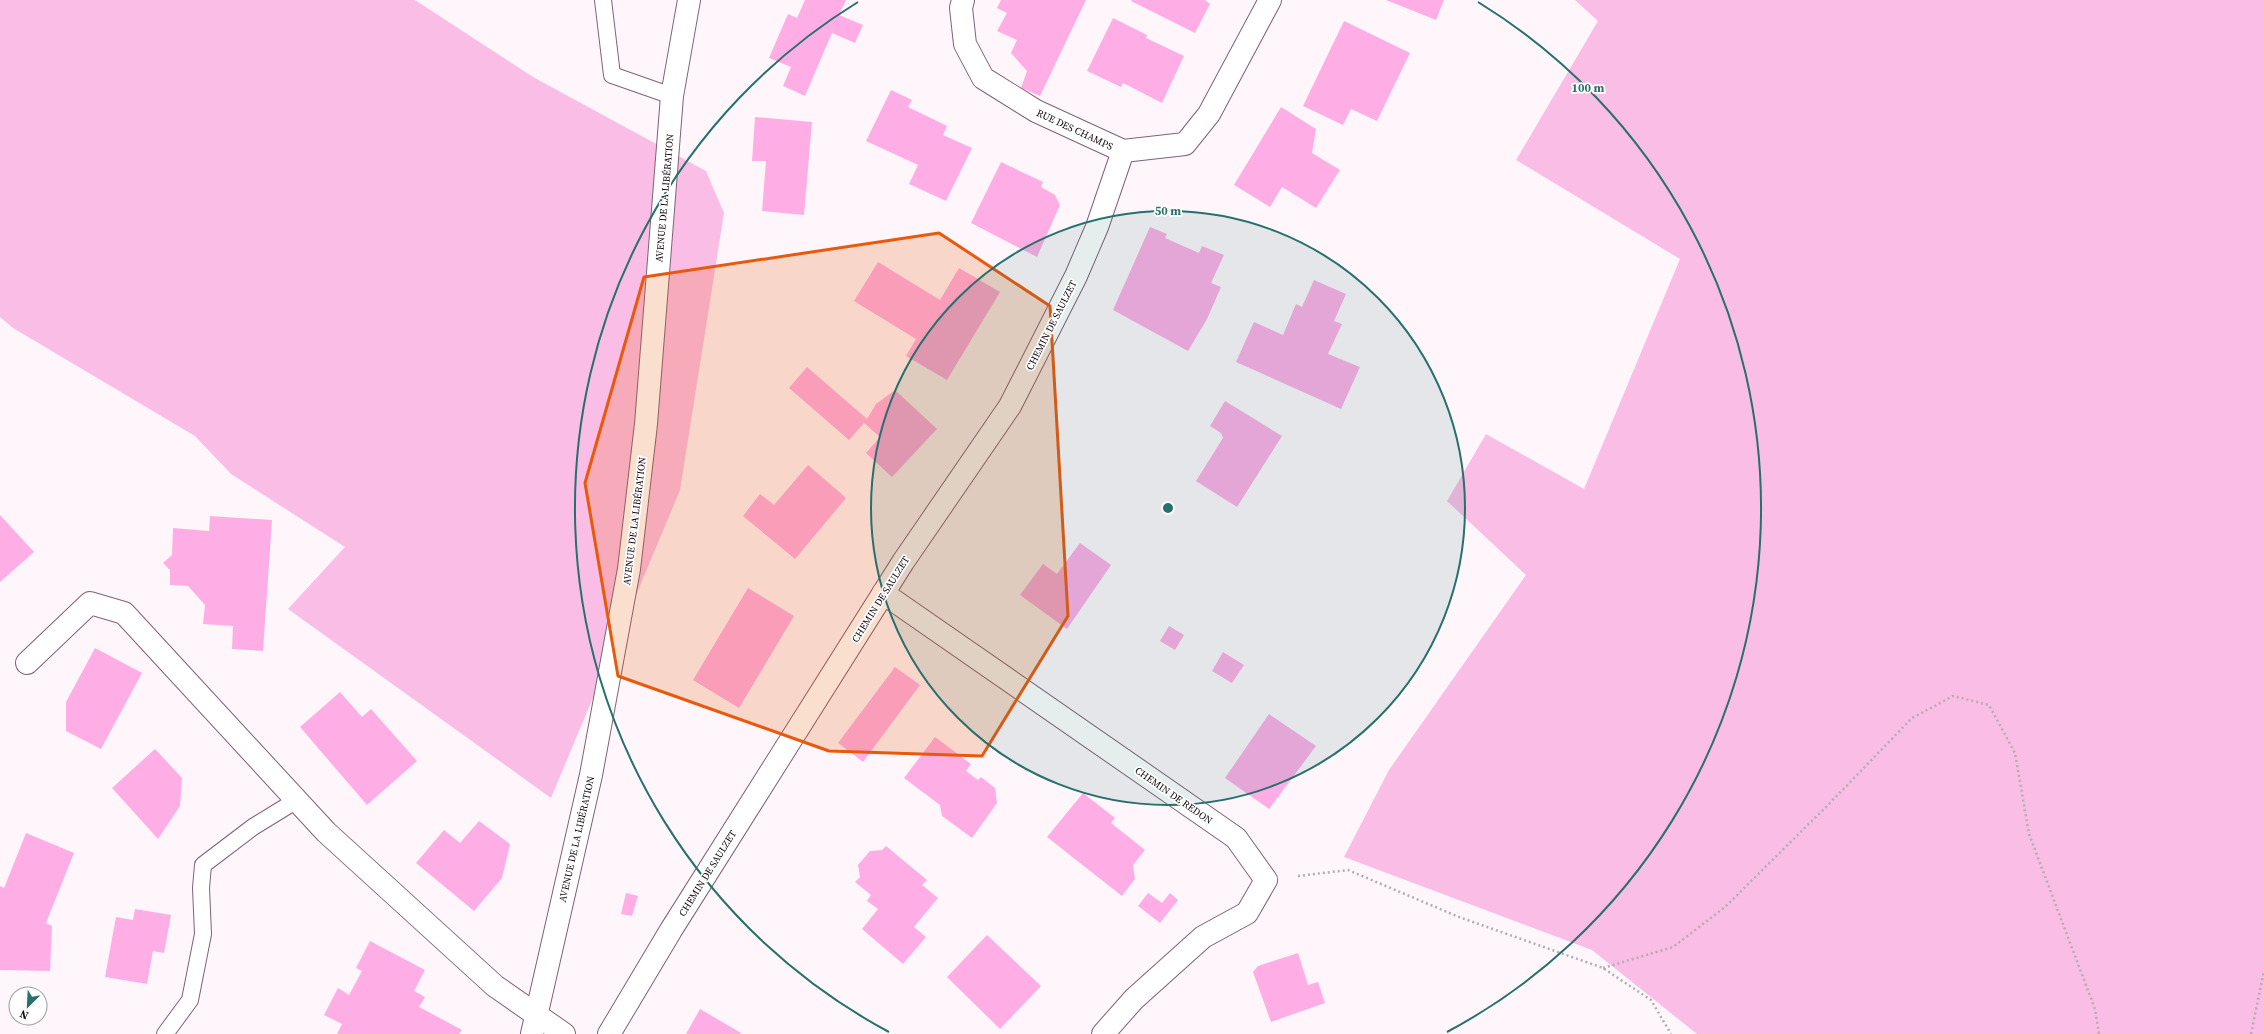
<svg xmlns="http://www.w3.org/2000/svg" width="2264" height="1034" viewBox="0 0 2264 1034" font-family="'Source Serif 4',serif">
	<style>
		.green { fill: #fabee6 }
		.building { fill: #feaee5 }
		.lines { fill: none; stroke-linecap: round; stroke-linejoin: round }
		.lane-casing { stroke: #806276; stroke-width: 18 }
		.street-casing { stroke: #806276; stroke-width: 24 }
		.secondary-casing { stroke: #806276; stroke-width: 24 }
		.path { stroke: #b4acb1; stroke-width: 2.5; stroke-dasharray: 2 3; stroke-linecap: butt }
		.lane { stroke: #fff; stroke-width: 16 }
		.street { stroke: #fff; stroke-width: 22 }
		.secondary { stroke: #fff; stroke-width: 22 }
		.marked { fill: #e8590c; fill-opacity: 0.2; stroke: #e8590c; stroke-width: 3; stroke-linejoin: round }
		.ring { fill: none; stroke: #27706b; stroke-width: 2 }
		.labels { text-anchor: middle; stroke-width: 3.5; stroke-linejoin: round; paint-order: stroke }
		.street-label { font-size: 10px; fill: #12080f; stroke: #fff }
		.centre { fill: #27706b; stroke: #fff; stroke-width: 2 }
		.ring-label { font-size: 12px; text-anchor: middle; font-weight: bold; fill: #27706b; stroke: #fff; stroke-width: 3.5; stroke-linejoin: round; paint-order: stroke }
	</style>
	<rect width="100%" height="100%" fill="#fef6fb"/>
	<path class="green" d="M 0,0 L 415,0 L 533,77 L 706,171 L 724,213 L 680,490 L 551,798 L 288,609 L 345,547 L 231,474 L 195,436 L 13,328 L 0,317 Z
		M 1575,0 L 2264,0 L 2264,1034 L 1697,1034 L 1592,950 L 1344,857 L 1389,770 L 1526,575 L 1447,501 L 1486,434 L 1584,489 L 1680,259 L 1516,160 L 1598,21 Z"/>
	<path class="building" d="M 805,0 L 846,0 L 839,15 L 863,25 L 855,43 L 832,33 L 805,96 L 783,86 L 791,67 L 769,58 L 788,14 L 797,18 Z
		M 1001,0 L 1086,0 L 1040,96 L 1021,88 L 1027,71 L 1011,53 L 1017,40 L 997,31 L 1007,13 L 997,8 Z
		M 1132,0 L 1205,0 L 1210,4 L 1195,33 L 1131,1 Z
		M 1386,0 L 1444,0 L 1436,20 Z
		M 1113,18 L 1147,35 L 1146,38 L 1184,56 L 1162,103 L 1123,83 L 1121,87 L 1087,71 Z
		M 1344,21 L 1410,53 L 1377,121 L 1351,109 L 1343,125 L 1303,106 Z
		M 891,90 L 912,100 L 908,107 L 947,126 L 943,135 L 972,148 L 946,201 L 909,184 L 918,165 L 866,141 Z
		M 1281,107 L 1316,129 L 1312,153 L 1340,170 L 1316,208 L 1282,187 L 1270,207 L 1234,185 Z
		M 755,117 L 812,122 L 804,215 L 762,211 L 766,161 L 752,161 Z
		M 1001,162 L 1043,182 L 1041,187 L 1055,195 L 1060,205 L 1037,257 L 971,223 Z
		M 1150,227 L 1167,234 L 1165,238 L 1199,253 L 1202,246 L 1224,255 L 1211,283 L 1221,287 L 1207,319 L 1188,351 L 1113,310 Z
		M 878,262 L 940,300 L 959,268 L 1000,292 L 947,380 L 906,356 L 916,339 L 854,301 Z
		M 1314,280 L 1346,294 L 1334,321 L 1342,324 L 1328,354 L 1360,367 L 1341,409 L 1236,362 L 1254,322 L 1283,335 L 1296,304 L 1302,307 Z
		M 807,367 L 867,419 L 876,404 L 895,390 L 937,429 L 892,477 L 866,453 L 880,437 L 864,423 L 849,440 L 789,388 Z
		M 1225,401 L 1282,436 L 1237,507 L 1196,481 L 1223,438 L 1221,433 L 1210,426 Z
		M 808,465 L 846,498 L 795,559 L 743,516 L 760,494 L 774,505 Z
		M 0,515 L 34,552 L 0,582 Z
		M 210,516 L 272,520 L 263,651 L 232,649 L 233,626 L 203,624 L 205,605 L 188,586 L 170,585 L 170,570 L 163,563 L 172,555 L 173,528 L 209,531 Z
		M 1080,543 L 1111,565 L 1067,629 L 1020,595 L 1043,564 L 1057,574 Z
		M 748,588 L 794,616 L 739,708 L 693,680 Z
		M 1169,626 L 1184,635 L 1175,650 L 1160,641 Z
		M 95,648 L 142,673 L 101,749 L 66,731 L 66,702 Z
		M 1223,652 L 1244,665 L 1232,683 L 1212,671 Z
		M 895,667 L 920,685 L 863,762 L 838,743 Z
		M 340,692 L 362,717 L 371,709 L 417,761 L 367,805 L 300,727 Z
		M 1269,714 L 1316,746 L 1269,809 L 1225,778 Z
		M 935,737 L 971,764 L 966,771 L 978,780 L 981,777 L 995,788 L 997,803 L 972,838 L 942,816 L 940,805 L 904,778 Z
		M 155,749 L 182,778 L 180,806 L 158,839 L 112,788 Z
		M 1083,793 L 1115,818 L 1111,823 L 1145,850 L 1133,865 L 1135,879 L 1122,896 L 1047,837 Z
		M 479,821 L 510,844 L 502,878 L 474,911 L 416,863 L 444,830 L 460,843 Z
		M 26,833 L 74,853 L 46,923 L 52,926 L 50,971 L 0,970 L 0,886 L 4,888 Z
		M 886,846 L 927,880 L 922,885 L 938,898 L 914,927 L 926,937 L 903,964 L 862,929 L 878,909 L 867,901 L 871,895 L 855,882 L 860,877 L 858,865 L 870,851 L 882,850 Z
		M 626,893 L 638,896 L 632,916 L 621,914 Z
		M 1148,893 L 1162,903 L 1170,893 L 1178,900 L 1160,923 L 1138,906 Z
		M 135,909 L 171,915 L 164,953 L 153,951 L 147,984 L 105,977 L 116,917 L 133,920 Z
		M 987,935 L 1041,986 L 1000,1029 L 947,977 Z
		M 370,941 L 425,970 L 414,991 L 425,997 L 419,1007 L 462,1030 L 459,1034 L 337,1034 L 342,1024 L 324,1015 L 338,988 L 349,995 L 362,971 L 356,968 Z
		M 1298,953 L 1308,985 L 1318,982 L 1325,1003 L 1271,1022 L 1253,972 L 1258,966 Z
		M 700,1009 L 741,1033 L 740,1034 L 686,1034 Z"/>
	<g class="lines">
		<g class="lane-casing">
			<path id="lane" d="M 603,0 L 612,75 L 672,96
				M 165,1034 L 190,1000 L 203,934 L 201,888 L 203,865 L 253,827 L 297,800"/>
		</g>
		<g class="street-casing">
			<path id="street" d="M 963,0 L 961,8 L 965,44 L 983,78 L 1036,111 L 1123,151 L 1185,144 L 1209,114 L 1270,0
				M 883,593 L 1236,838 L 1266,880 L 1247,913 L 1203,937 L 1134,999 L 1103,1034
				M 27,663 L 90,603 L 124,613 L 326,832 L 495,986 L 564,1034
				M 609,1034 L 671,930 L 903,562 L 1010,406 L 1076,276 L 1097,227 L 1123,151"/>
		</g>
		<g class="secondary-casing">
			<path id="secondary" d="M 532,1034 L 591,775 L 629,569 L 646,424 L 672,96 L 689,0"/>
		</g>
		<path class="path" d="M 1298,876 L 1348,870 L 1459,917 L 1603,968 L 1651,1000 L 1671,1034
			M 1603,968 L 1673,947 L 1725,907 L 1828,805 L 1912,718 L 1953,696 L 1989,705 L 2015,753 L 2029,834 L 2095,1009 L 2099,1034
			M 2251,1034 L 2264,971"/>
		<use href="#lane" class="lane"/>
		<use href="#street" class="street"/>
		<use href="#secondary" class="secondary"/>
	</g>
	<path class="marked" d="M 939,233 L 1050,306 L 1068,616 L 982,756 L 829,751 L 618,676 L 585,483 L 644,277 Z"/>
	<circle cx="1168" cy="508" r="297" fill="#27706b" fill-opacity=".12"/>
	<g class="ring">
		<circle cx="1168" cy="508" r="297"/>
		<path d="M889 1032A594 594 0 0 1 858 2M1478 2A594 594 0 0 1 1447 1032"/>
	</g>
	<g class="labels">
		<g class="street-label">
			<text transform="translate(1075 129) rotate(25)" y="4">RUE DES CHAMPS</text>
			<text transform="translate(664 198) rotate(-85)" y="4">AVENUE DE LA LIBÉRATION</text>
			<text transform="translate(1051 325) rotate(-63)" y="4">CHEMIN DE SAULZET</text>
			<text transform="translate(634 521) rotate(-83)" y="4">AVENUE DE LA LIBÉRATION</text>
			<text transform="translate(880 599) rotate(-58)" y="4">CHEMIN DE SAULZET</text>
			<text transform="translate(1174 795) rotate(35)" y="4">CHEMIN DE REDON</text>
			<text transform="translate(576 839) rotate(-77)" y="4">AVENUE DE LA LIBÉRATION</text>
			<text transform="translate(707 873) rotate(-58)" y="4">CHEMIN DE SAULZET</text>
		</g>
	</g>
	<circle cx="1168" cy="508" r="6" class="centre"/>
	<g class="ring-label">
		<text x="1588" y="92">100 m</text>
		<text x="1168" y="215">50 m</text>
	</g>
	<g transform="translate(28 1006) rotate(204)"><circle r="19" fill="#ffffff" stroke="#a09c9f"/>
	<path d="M0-3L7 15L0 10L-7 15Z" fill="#27706b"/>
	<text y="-6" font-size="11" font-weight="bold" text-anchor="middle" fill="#12080f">N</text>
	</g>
</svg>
